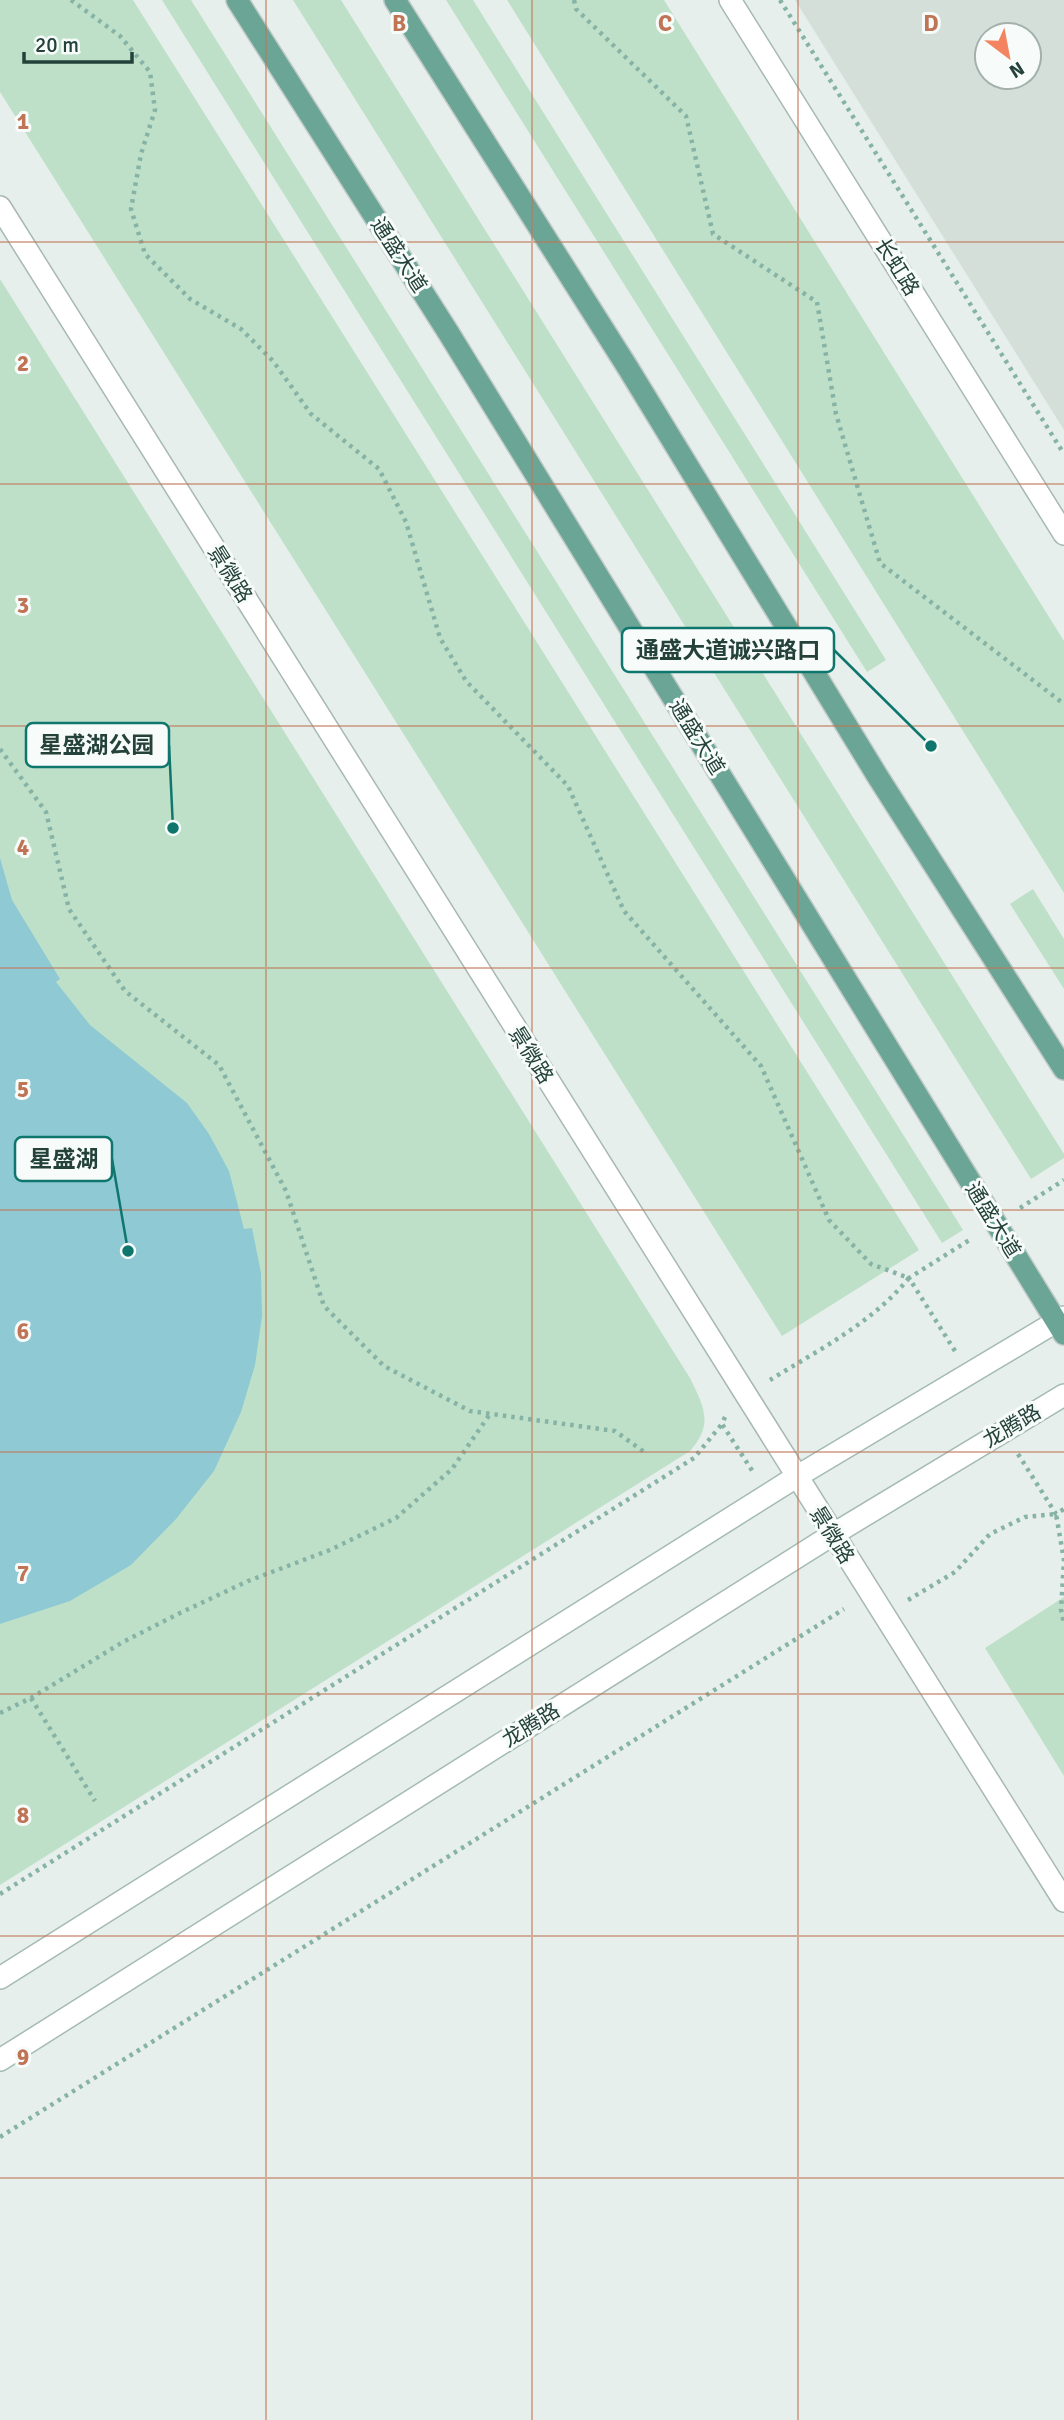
<svg xmlns="http://www.w3.org/2000/svg" width="1064" height="2420" viewBox="0 0 1064 2420" font-family="Signika,'Noto Sans SC',sans-serif">
	<style>
		.built { fill: #d4dfda; fill-rule: evenodd }
		.green { fill: #bfe0c8 }
		.water { fill: #8ec9d4 }
		.lines { fill: none; stroke-linecap: round; stroke-linejoin: round }
		.street-casing { stroke: #a8b8b2; stroke-width: 24 }
		.secondary-casing { stroke: #a4bbb3; stroke-width: 24 }
		.primary-casing { stroke: #c2cac8; stroke-width: 24 }
		.path { stroke: #86b3a5; stroke-width: 4.5; stroke-dasharray: 3.5 5; stroke-linecap: butt }
		.street { stroke: #fff; stroke-width: 21 }
		.secondary { stroke: #fff; stroke-width: 21 }
		.primary { stroke: #6aa596; stroke-width: 21 }
		.grid { fill: none; stroke: #c07456; stroke-width: 2; stroke-opacity: 0.55 }
		.labels { text-anchor: middle; stroke-width: 6; stroke-linejoin: round; paint-order: stroke }
		.street-label { font-size: 21px; fill: #24423a; stroke: #f7fbf9 }
		.grid-label { font-size: 23px; text-anchor: middle; font-weight: bold; fill: #c07456; stroke: #f7fbf9; stroke-width: 6; stroke-linejoin: round; paint-order: stroke }
		.leader { fill: none; stroke: #0f766e; stroke-width: 2.5 }
		.callout-dot { fill: #0f766e; stroke: #f7fbf9; stroke-width: 2.5 }
		.callout { fill: #f7fbf9; stroke: #0f766e; stroke-width: 2.5 }
		.callout-label { font-size: 23px; text-anchor: middle; font-weight: bold; fill: #24423a }
	</style>
	<rect width="100%" height="100%" fill="#e6efeb"/>
	<path class="built" d="M 795,0 L 1064,0 L 1064,430 ZM 987,35 L 1029,35 L 1029,77 L 987,77 Z"/>
	<path class="green" d="M 0,0 L 133,0 L 919,1250 L 782,1336 L 0,92 Z
		M 162,0 L 191,0 L 963,1230 L 942,1243 Z
		M 293,0 L 341,0 L 1064,1154 L 1064,1158 L 1031,1179 Z
		M 446,0 L 473,0 L 886,660 L 867,672 Z
		M 507,0 L 664,0 L 1064,641 L 1064,893 Z
		M 0,279 L 690,1378 C 704,1407 714,1424 690,1451 L 0,1885 Z
		M 1033,889 L 1064,939 L 1064,989 L 1010,904 Z
		M 1064,1597 L 1064,1776 L 985,1648 Z"/>
	<path class="water" d="M 0,858 L 12,900 L 60,979 L 56,982 L 90,1025 L 187,1103 L 209,1134 L 229,1171 L 244,1229 L 252,1228 L 261,1273 L 262,1316 L 255,1365 L 241,1412 L 214,1471 L 176,1519 L 131,1565 L 70,1601 L 0,1624 Z"/>
	<g class="lines">
		<g class="street-casing">
			<path id="street" d="M 730,0 L 1064,534
				M 0,207 L 1064,1901"/>
		</g>
		<g class="secondary-casing">
			<path id="secondary" d="M 0,1978 L 796,1477 L 1064,1317
				M 0,2060 L 832,1535 L 1064,1395"/>
		</g>
		<g class="primary-casing">
			<path id="primary" d="M 237,0 L 448,332 L 1064,1334
				M 395,0 L 628,368 L 878,777 L 1064,1069"/>
		</g>
		<path class="path" d="M 71,0 L 120,36 L 150,72 L 155,110 L 141,154 L 131,209 L 145,254 L 190,299 L 241,329 L 273,361 L 311,414 L 379,469 L 406,522 L 440,638 L 466,681 L 568,786 L 624,911 L 761,1066 L 829,1220 L 871,1264 L 909,1278 C 872,1323 820,1349 770,1380
			M 574,0 L 576,9 L 686,116 L 713,234 L 817,302 L 836,414 L 880,563 L 1064,704
			M 780,0 L 1064,454
			M 0,749 L 46,812 L 69,909 L 125,991 L 219,1065 L 286,1191 L 324,1306 L 384,1366 L 470,1411 L 615,1431 L 647,1454
			M 1020,1208 L 1064,1180
			M 955,1351 L 909,1278 L 971,1239
			M 725,1417 L 722,1424 L 753,1472
			M 1018,1454 L 1056,1514 L 1064,1509
			M 908,1600 L 955,1572 L 990,1534 L 1025,1517 L 1056,1514 L 1064,1560 L 1061,1610 L 1064,1623
			M 31,1698 L 95,1801
			M 0,1713 L 31,1698 L 123,1642 L 180,1613 L 248,1581 L 330,1550 L 396,1518 L 452,1469 L 490,1414
			M 0,1894 L 694,1458 L 722,1424
			M 0,2137 L 844,1609"/>
		<use href="#street" class="street"/>
		<use href="#secondary" class="secondary"/>
		<use href="#primary" class="primary"/>
	</g>
	<path class="grid" d="M 266,0 L 266,2420M 532,0 L 532,2420M 798,0 L 798,2420M 0,242 L 1064,242M 0,484 L 1064,484M 0,726 L 1064,726M 0,968 L 1064,968M 0,1210 L 1064,1210M 0,1452 L 1064,1452M 0,1694 L 1064,1694M 0,1936 L 1064,1936M 0,2178 L 1064,2178"/>
	<g class="labels">
		<g class="street-label">
			<text transform="translate(399 255) rotate(57)" y="7">通盛大道</text>
			<text transform="translate(897 267) rotate(58)" y="7">长虹路</text>
			<text transform="translate(230 574) rotate(58)" y="7">景微路</text>
			<text transform="translate(697 737) rotate(58)" y="7">通盛大道</text>
			<text transform="translate(531 1055) rotate(58)" y="7">景微路</text>
			<text transform="translate(993 1220) rotate(58)" y="7">通盛大道</text>
			<text transform="translate(1012 1426) rotate(-31)" y="7">龙腾路</text>
			<text transform="translate(832 1535) rotate(58)" y="7">景微路</text>
			<text transform="translate(531 1725) rotate(-32)" y="7">龙腾路</text>
		</g>
	</g>
	<g class="grid-label">
		<text x="399" y="31">B</text>
		<text x="665" y="31">C</text>
		<text x="931" y="31">D</text>
		<text x="23" y="129">1</text>
		<text x="23" y="371">2</text>
		<text x="23" y="613">3</text>
		<text x="23" y="855">4</text>
		<text x="23" y="1097">5</text>
		<text x="23" y="1339">6</text>
		<text x="23" y="1581">7</text>
		<text x="23" y="1823">8</text>
		<text x="23" y="2065">9</text>
	</g>
	<path class="leader" d="M931 746L834 650M173 828L169 745M128 1251L112 1159"/>
	<g class="callout-dot">
		<circle cx="931" cy="746" r="7"/>
		<circle cx="173" cy="828" r="7"/>
		<circle cx="128" cy="1251" r="7"/>
	</g>
	<g class="callout">
		<rect x="622" y="628" width="212" height="44" rx="7"/>
		<rect x="26" y="723" width="143" height="44" rx="7"/>
		<rect x="15" y="1137" width="97" height="44" rx="7"/>
	</g>
	<g class="callout-label">
		<text x="728" y="658">通盛大道诚兴路口</text>
		<text x="97" y="753">星盛湖公园</text>
		<text x="64" y="1167">星盛湖</text>
	</g>
	<g transform="translate(1008 56) rotate(148)"><circle r="33" fill="#f7fbf9" stroke="#a3b1ad" stroke-width="2"/>
	<path d="M0-5L12 26L0 18L-12 26Z" fill="#f4845f"/>
	<text y="-10" font-size="19" font-weight="bold" text-anchor="middle" fill="#24423a">N</text>
	</g>
	<path d="M24 52v10h108v-10" fill="none" stroke="#24423a" stroke-width="3.5"/>
	<text x="35" y="52" font-size="21" fill="#24423a" stroke="#f7fbf9" stroke-width="5" paint-order="stroke">20 m</text>
</svg>
